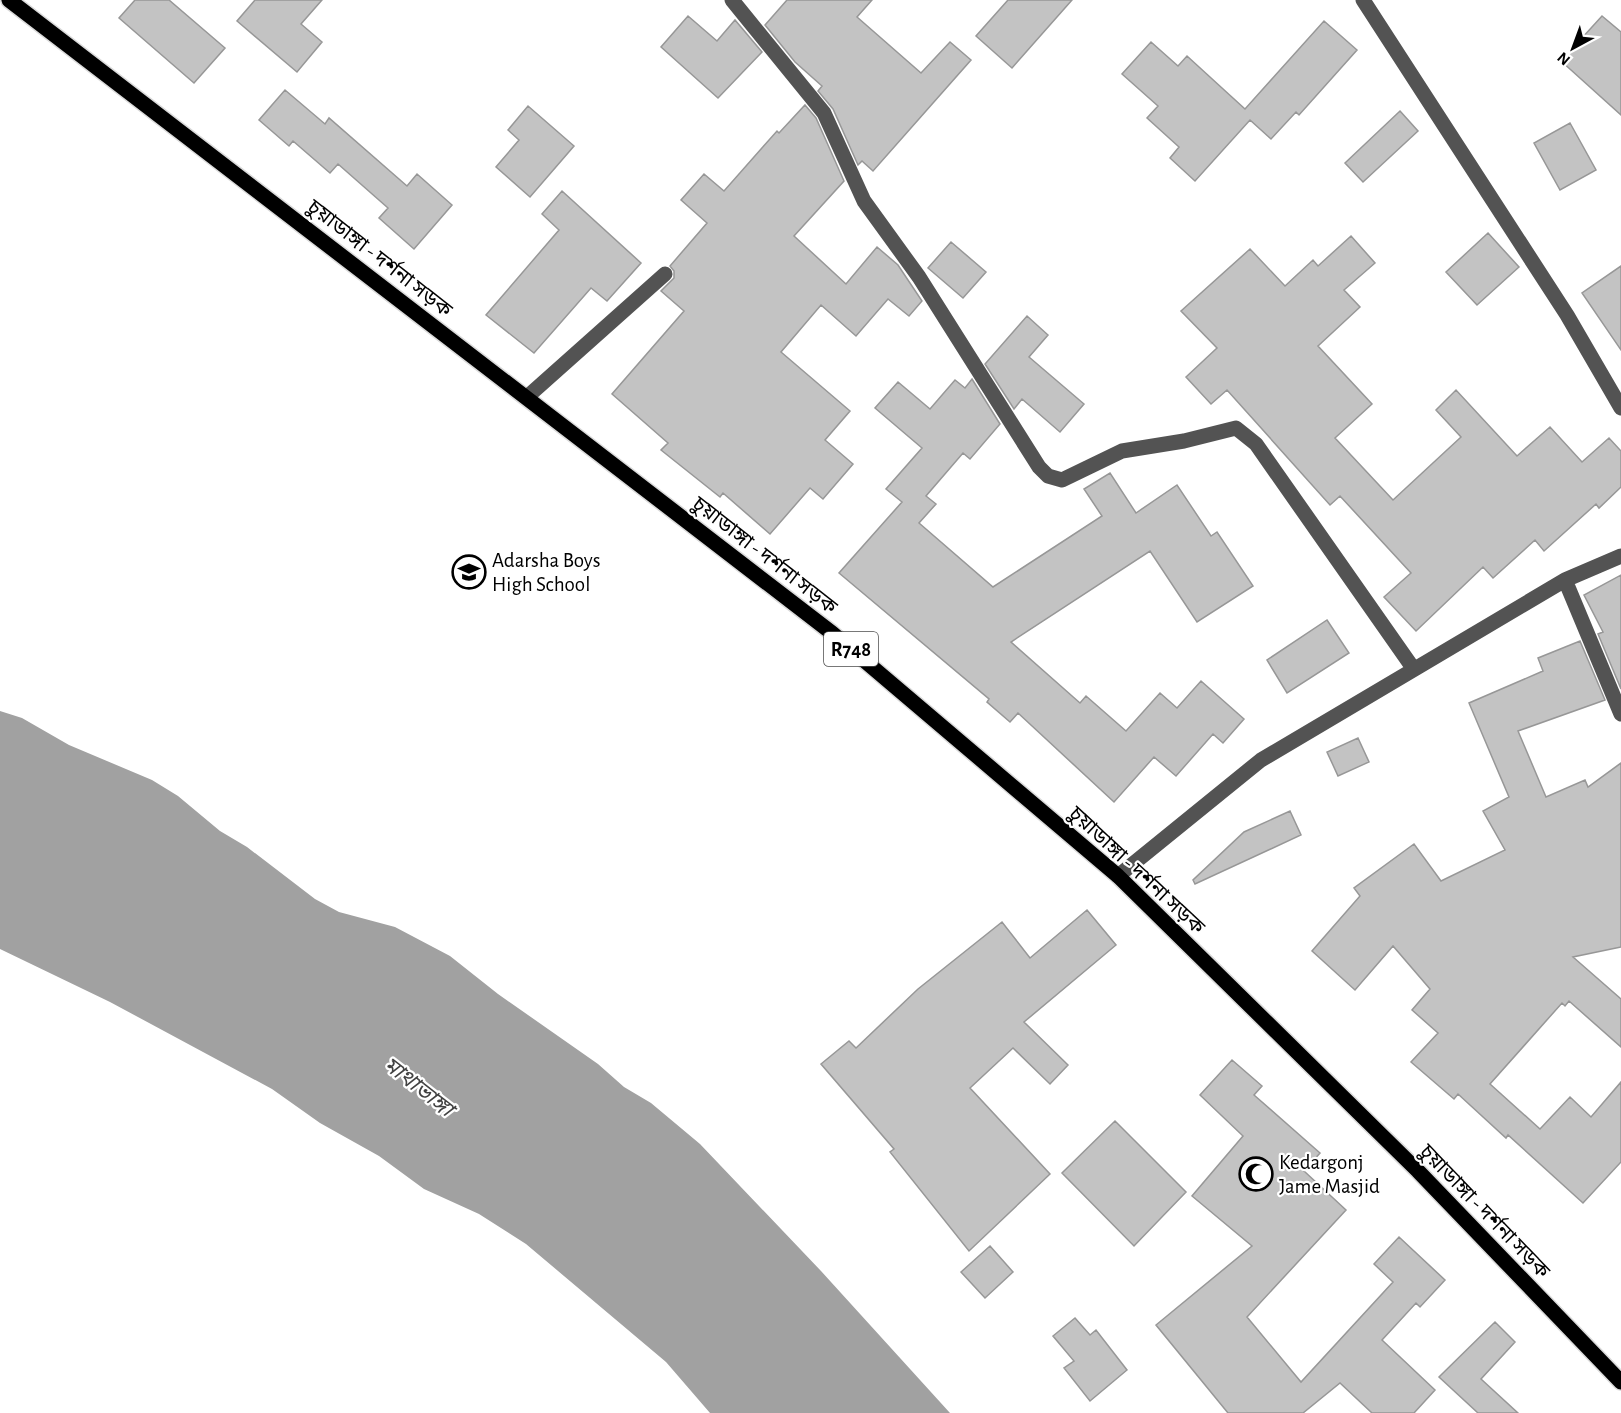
<svg xmlns="http://www.w3.org/2000/svg" width="1621" height="1413" viewBox="0 0 1621 1413" font-family="'Alegreya Sans','Noto Sans Bengali',sans-serif">
	<style>
		.water { fill: #a1a1a1 }
		.building { fill: #c3c3c3; stroke: #979797; stroke-width: 1.5 }
		.lines { fill: none; stroke-linecap: round; stroke-linejoin: round }
		.major-casing { stroke: #dbdbdb; stroke-width: 18 }
		.minor { stroke: #535353; stroke-width: 15 }
		.major { stroke: #000; stroke-width: 15 }
		.labels { text-anchor: middle; stroke-width: 4.5; stroke-linejoin: round; paint-order: stroke }
		.shield { fill: #fff; stroke: #4c4c4c; stroke-width: 1.5 }
		.shield-label { font-size: 20px; font-weight: bold; fill: #000 }
		.street-label { font-size: 21px; fill: #000; stroke: #fff }
		.poi-label { font-size: 21px; fill: #000; stroke: #fff; text-anchor: start }
		.water-label { font-size: 22px; font-style: italic; fill: #424242; stroke: #fff }
	</style>
	<rect width="100%" height="100%" fill="#fff"/>
	<path class="water" d="M 0,711 L 22,718 L 69,745 L 152,780 L 178,796 L 220,831 L 247,847 L 315,899 L 339,912 L 395,927 L 450,956 L 498,994 L 598,1064 L 624,1087 L 651,1103 L 700,1144 L 821,1271 L 950,1413 L 710,1413 L 666,1362 L 526,1244 L 479,1214 L 424,1189 L 379,1156 L 320,1123 L 272,1089 L 110,1002 L 0,949 Z"/>
	<path class="building" d="M 135,0 L 169,0 L 225,48 L 194,83 L 119,18 Z
		M 255,0 L 322,0 L 301,24 L 322,42 L 297,72 L 237,21 Z
		M 787,0 L 872,0 L 857,17 L 921,73 L 950,42 L 971,60 L 873,171 L 862,161 L 858,165 L 833,109 L 818,91 L 822,86 L 795,62 L 765,25 Z
		M 1008,0 L 1072,0 L 1012,68 L 976,36 Z
		M 688,16 L 717,41 L 735,20 L 762,52 L 718,98 L 661,47 Z
		M 1602,16 L 1621,32 L 1621,115 L 1561,61 Z
		M 1324,21 L 1357,50 L 1299,115 L 1296,112 L 1271,139 L 1250,120 L 1195,181 L 1170,158 L 1179,147 L 1147,118 L 1158,106 L 1122,74 L 1151,42 L 1178,66 L 1187,56 L 1245,109 Z
		M 285,90 L 325,124 L 329,118 L 407,186 L 417,174 L 452,205 L 414,249 L 379,218 L 388,208 L 338,164 L 330,173 L 293,141 L 289,146 L 259,120 Z
		M 805,105 L 816,118 L 844,181 L 794,236 L 846,284 L 877,247 L 898,265 L 922,301 L 909,316 L 888,299 L 856,336 L 821,305 L 781,352 L 850,411 L 825,440 L 853,464 L 823,499 L 810,488 L 770,534 L 723,493 L 720,497 L 661,450 L 668,443 L 612,394 L 684,311 L 661,291 L 674,278 L 674,271 L 670,266 L 707,223 L 681,200 L 704,174 L 724,191 L 777,131 L 779,133 Z
		M 528,106 L 574,146 L 530,197 L 496,167 L 519,140 L 508,130 Z
		M 1400,111 L 1418,131 L 1363,182 L 1345,163 Z
		M 1570,123 L 1596,170 L 1560,190 L 1534,143 Z
		M 562,191 L 641,263 L 607,301 L 591,288 L 534,353 L 486,315 L 559,230 L 542,214 Z
		M 1488,233 L 1519,267 L 1477,305 L 1446,272 Z
		M 1351,236 L 1375,263 L 1344,290 L 1360,307 L 1318,346 L 1372,404 L 1335,438 L 1393,500 L 1461,437 L 1436,410 L 1456,390 L 1517,456 L 1550,427 L 1582,462 L 1609,438 L 1621,451 L 1621,487 L 1599,508 L 1596,504 L 1544,551 L 1535,540 L 1493,578 L 1483,567 L 1416,631 L 1384,597 L 1411,573 L 1340,496 L 1330,505 L 1227,390 L 1211,404 L 1186,377 L 1217,348 L 1181,311 L 1250,249 L 1285,286 L 1313,260 L 1318,266 Z
		M 951,242 L 986,272 L 963,298 L 928,268 Z
		M 1621,266 L 1621,350 L 1582,293 Z
		M 1027,316 L 1048,335 L 1029,357 L 1084,404 L 1060,432 L 1022,399 L 1014,409 L 985,364 Z
		M 972,379 L 1000,424 L 970,459 L 963,453 L 926,496 L 936,504 L 919,523 L 993,587 L 1102,516 L 1084,489 L 1110,473 L 1136,513 L 1177,485 L 1211,536 L 1217,532 L 1253,586 L 1197,622 L 1150,551 L 1011,642 L 1080,703 L 1086,696 L 1126,731 L 1160,693 L 1177,708 L 1201,681 L 1244,719 L 1223,743 L 1213,734 L 1176,776 L 1154,757 L 1114,802 L 1018,713 L 1010,722 L 987,702 L 989,699 L 839,573 L 902,502 L 886,489 L 922,448 L 875,408 L 898,382 L 930,409 L 955,380 L 965,388 Z
		M 1621,575 L 1621,689 L 1598,634 L 1603,632 L 1584,595 Z
		M 1327,620 L 1349,653 L 1287,693 L 1267,660 Z
		M 1580,641 L 1605,700 L 1518,731 L 1546,797 L 1585,780 L 1588,787 L 1621,763 L 1621,947 L 1573,957 L 1621,999 L 1621,1047 L 1569,1001 L 1565,1006 L 1562,1003 L 1490,1084 L 1540,1129 L 1570,1097 L 1591,1117 L 1621,1082 L 1621,1162 L 1583,1203 L 1508,1135 L 1506,1138 L 1458,1094 L 1454,1099 L 1411,1062 L 1438,1033 L 1412,1010 L 1430,989 L 1393,946 L 1355,990 L 1312,951 L 1360,896 L 1354,888 L 1414,844 L 1441,881 L 1505,850 L 1483,811 L 1509,797 L 1469,703 L 1543,671 L 1538,658 Z
		M 1358,738 L 1369,762 L 1338,776 L 1327,752 Z
		M 1290,811 L 1301,835 L 1195,884 L 1193,880 L 1244,832 Z
		M 1087,910 L 1116,945 L 1024,1022 L 1068,1065 L 1050,1084 L 1013,1048 L 970,1088 L 1050,1174 L 969,1251 L 890,1152 L 894,1149 L 821,1064 L 849,1041 L 856,1048 L 918,989 L 1002,922 L 1030,958 Z
		M 1232,1060 L 1262,1086 L 1254,1095 L 1320,1153 L 1304,1171 L 1346,1210 L 1247,1317 L 1301,1382 L 1393,1282 L 1374,1264 L 1399,1237 L 1445,1280 L 1420,1307 L 1416,1303 L 1382,1340 L 1435,1390 L 1414,1413 L 1372,1413 L 1340,1383 L 1303,1413 L 1228,1413 L 1156,1325 L 1252,1246 L 1192,1196 L 1243,1136 L 1200,1095 Z
		M 1115,1121 L 1186,1192 L 1134,1246 L 1062,1173 Z
		M 990,1246 L 1013,1272 L 985,1298 L 961,1272 Z
		M 1075,1318 L 1090,1335 L 1096,1330 L 1127,1370 L 1090,1401 L 1064,1368 L 1074,1361 L 1053,1336 Z
		M 1495,1322 L 1515,1342 L 1481,1379 L 1518,1413 L 1478,1413 L 1439,1377 Z"/>
	<g class="lines">
		<g class="major-casing">
			<path id="major" d="M 9,0 L 832,633 L 1118,876 L 1418,1171 L 1621,1382"/>
		</g>
		<path class="minor" d="M 732,0 L 824,113 L 864,201 L 919,277 L 1039,467 L 1048,476 L 1062,480 L 1122,451 L 1184,441 L 1236,428 L 1256,444 L 1413,668
			M 1363,0 L 1567,315 L 1621,408
			M 527,397 L 665,274
			M 1565,580 L 1621,714
			M 1118,876 L 1261,760 L 1565,580 L 1621,556"/>
		<use href="#major" class="major"/>
	</g>
	<defs>
		<g id="school-ring" transform="scale(1.725)"><circle r="9.5" fill="#fff" stroke="#000" stroke-width="1.5"/><path d="M0-5L7-2L0 1L-7-2ZM-4 1L0 2.5L4 1V4Q0 6-4 4Z" fill="#000"/></g>
		<g id="mosque-ring" transform="scale(1.725)"><circle r="9.5" fill="#fff" stroke="#000" stroke-width="1.5"/><path d="M3.5-4.9A6 6 0 1 0 3.5 4.9A5 5 0 1 1 3.5-4.9Z" fill="#000"/></g>
	</defs>
	<g fill-rule="evenodd">
		<use href="#school-ring" x="469" y="572"/>
		<use href="#mosque-ring" x="1256" y="1174"/>
	</g>
	<g class="labels">
		<rect class="shield" x="824" y="632" width="54" height="34" rx="4.5"/>
		<g class="shield-label">
			<text x="851" y="656">R748</text>
		</g>
		<g class="street-label">
			<text transform="translate(380 258) rotate(38)" y="7">চুয়াডাঙ্গা - দর্শনা সড়ক</text>
			<text transform="translate(765 555) rotate(38)" y="7">চুয়াডাঙ্গা - দর্শনা সড়ক</text>
			<text transform="translate(1137 870) rotate(43)" y="7">চুয়াডাঙ্গা - দর্শনা সড়ক</text>
			<text transform="translate(1485 1211) rotate(46)" y="7">চুয়াডাঙ্গা - দর্শনা সড়ক</text>
		</g>
		<g class="poi-label">
			<text x="492" y="567">Adarsha Boys<tspan x="492" dy="24">High School</tspan></text>
			<text x="1279" y="1169">Kedargonj<tspan x="1279" dy="24">Jame Masjid</tspan></text>
		</g>
		<g class="water-label">
			<text transform="translate(419 1086) rotate(38)" y="8">মাথাভাঙ্গা</text>
		</g>
	</g>
	<g transform="translate(1573 48) rotate(221)" stroke="#ffffff" stroke-width="4.5" paint-order="stroke">
	<path d="M0-4.5L10 22L0 15L-10 22Z" fill="#000000"/>
	<text y="-9" font-size="16" font-weight="bold" text-anchor="middle" fill="#000000">N</text>
	</g>
</svg>
